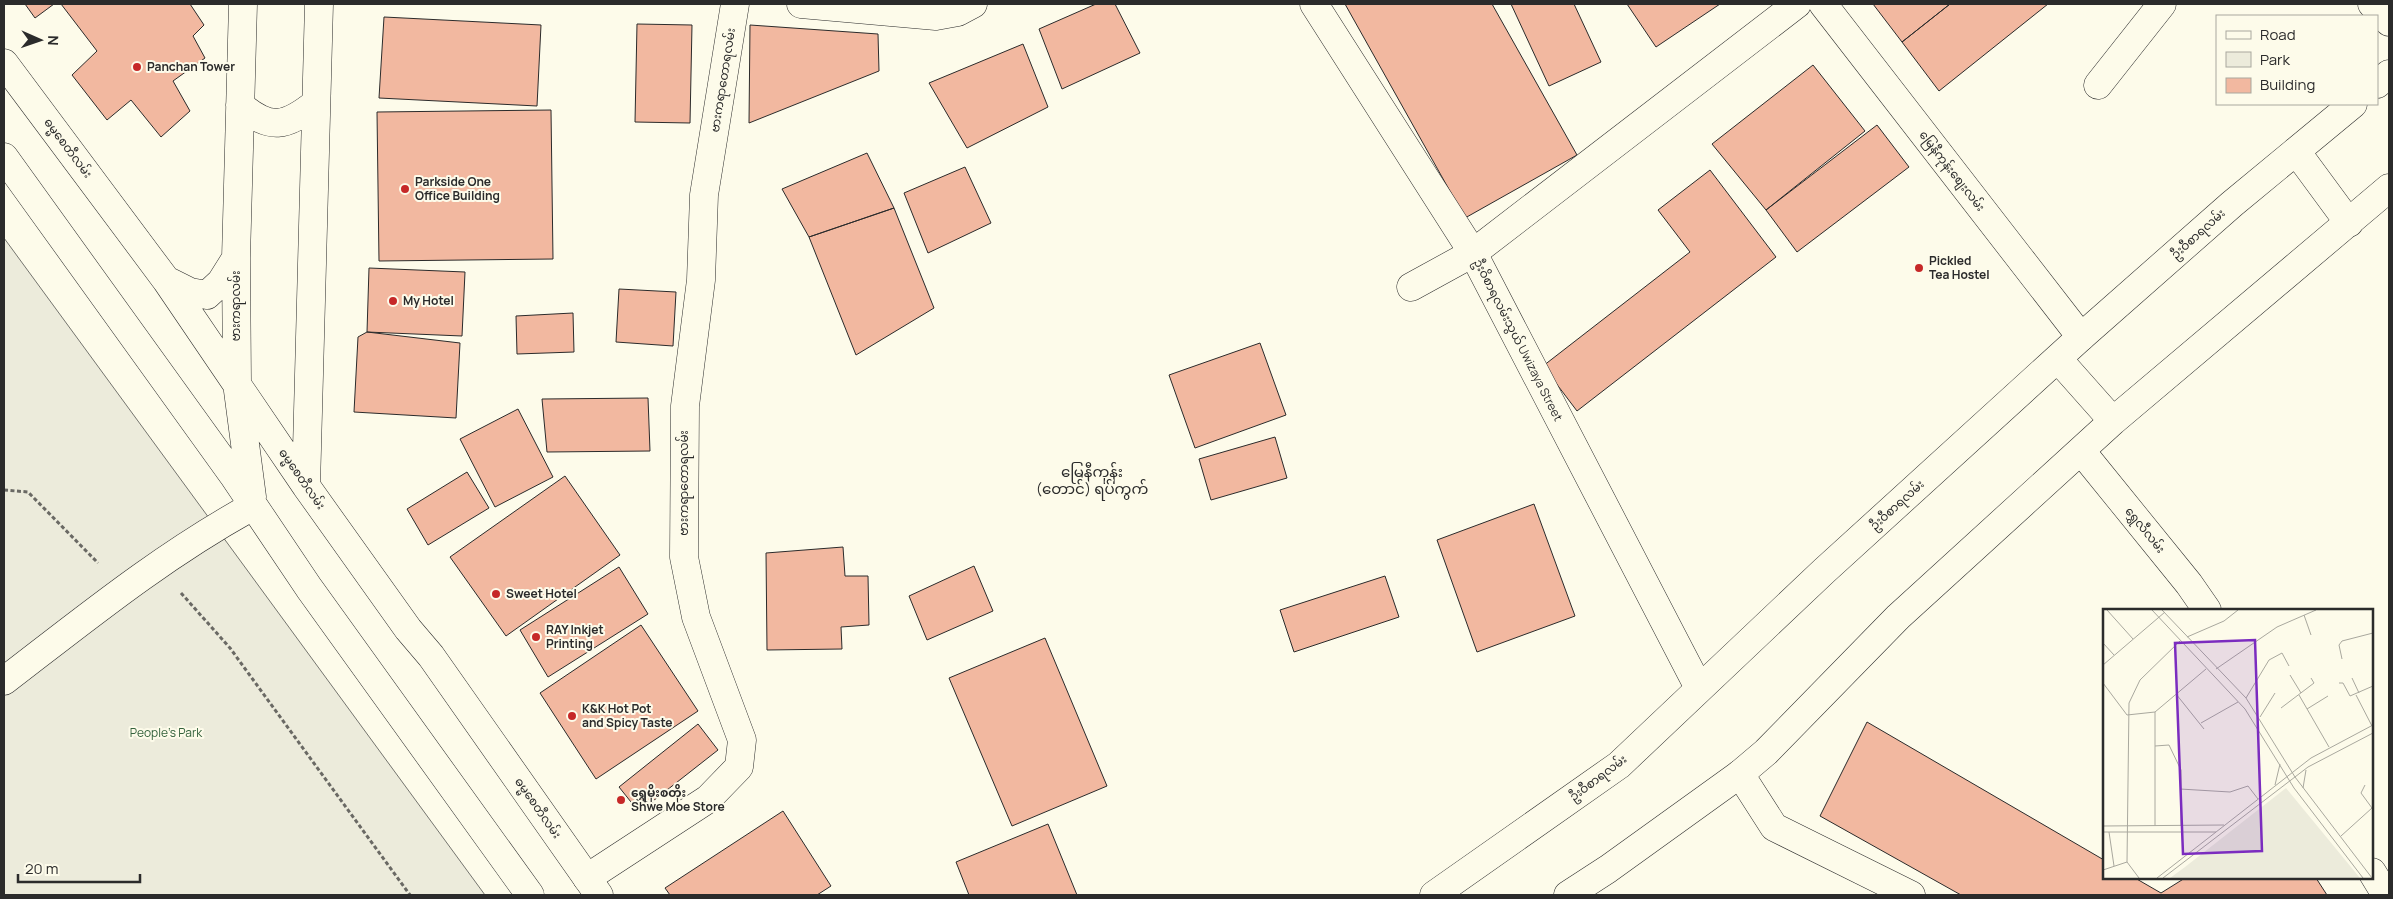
<svg xmlns="http://www.w3.org/2000/svg" width="2393" height="899" viewBox="0 0 2393 899" font-family="Manrope,'Noto Sans Myanmar',sans-serif">
	<style>
		.green { fill: #ecebdb; stroke: #74746e }
		.building { fill: #f2b8a0; stroke: #2b2b2b }
		.lines { fill: none; stroke-linecap: round; stroke-linejoin: round }
		.minor-casing { stroke: #2b2b2b; stroke-width: 29 }
		.major-casing { stroke: #2b2b2b; stroke-width: 29 }
		.path { stroke: #6a6964; stroke-width: 3; stroke-dasharray: 4 2.5; stroke-linecap: butt }
		.minor { stroke: #fdfbea; stroke-width: 28 }
		.major { stroke: #fdfbea; stroke-width: 28 }
		.poi-dot { fill: #c62828; stroke: #fdfbea; stroke-width: 2 }
		.labels { text-anchor: middle; stroke-width: 4; stroke-linejoin: round; paint-order: stroke }
		.poi-label { font-size: 12px; font-weight: bold; fill: #2b2b2b; stroke: #fdfbea; text-anchor: start }
		.street-label { font-size: 12px; fill: #2b2b2b; stroke: #fdfbea }
		.park-label { font-size: 12px; fill: #34623c; stroke: #fdfbea }
		.quarter-label { font-size: 15px; fill: #2b2b2b; stroke: #fdfbea }
		.inset-road { fill: none; stroke: #a9a89e; stroke-width: 1 }
		.view { fill: #7b2cbf; fill-opacity: 0.15; stroke: #7b2cbf; stroke-width: 2.5 }
		.inset-edge { fill: none; stroke: #2b2b2b; stroke-width: 2.5 }
	</style>
	<rect width="100%" height="100%" fill="#fdfbea"/>
	<path class="green" d="M 4,238 L 485,895 L 4,895 Z"/>
	<path class="building" d="M 25,4 L 54,4 L 35,18 Z
		M 61,4 L 190,4 L 204,25 L 193,36 L 205,58 L 173,81 L 190,111 L 161,137 L 131,100 L 107,120 L 72,75 L 97,51 Z
		M 1096,4 L 1115,4 L 1140,53 L 1062,89 L 1039,29 Z
		M 1345,4 L 1492,4 L 1577,155 L 1465,218 Z
		M 1511,4 L 1574,4 L 1601,62 L 1549,86 Z
		M 1627,4 L 1720,4 L 1656,47 Z
		M 1873,4 L 1950,4 L 1902,42 Z
		M 1950,4 L 2048,4 L 1939,91 L 1902,42 Z
		M 384,17 L 541,25 L 537,106 L 379,98 Z
		M 637,24 L 692,25 L 690,123 L 635,122 Z
		M 750,25 L 878,34 L 879,71 L 749,123 Z
		M 1023,44 L 1048,107 L 967,148 L 929,83 Z
		M 1813,65 L 1865,131 L 1766,210 L 1712,144 Z
		M 551,110 L 553,259 L 379,261 L 377,112 Z
		M 1877,125 L 1909,167 L 1797,252 L 1766,210 Z
		M 867,153 L 894,208 L 809,237 L 782,189 Z
		M 965,167 L 991,223 L 928,253 L 904,193 Z
		M 1710,170 L 1776,257 L 1577,411 L 1543,366 L 1690,252 L 1658,210 Z
		M 894,208 L 934,308 L 856,355 L 809,237 Z
		M 369,268 L 465,272 L 462,336 L 367,332 Z
		M 619,289 L 676,292 L 673,346 L 616,342 Z
		M 573,313 L 574,352 L 517,354 L 516,316 Z
		M 367,332 L 460,343 L 456,418 L 354,412 L 358,337 Z
		M 1260,343 L 1286,415 L 1195,448 L 1169,375 Z
		M 648,398 L 650,451 L 547,452 L 542,399 Z
		M 518,409 L 553,477 L 495,507 L 460,439 Z
		M 1275,437 L 1287,478 L 1211,500 L 1199,459 Z
		M 467,472 L 489,508 L 428,545 L 407,509 Z
		M 565,476 L 620,555 L 506,636 L 450,557 Z
		M 1534,504 L 1575,616 L 1477,652 L 1437,540 Z
		M 843,547 L 845,576 L 868,576 L 869,625 L 841,627 L 842,649 L 767,650 L 766,553 Z
		M 974,566 L 993,611 L 927,640 L 909,596 Z
		M 619,567 L 648,614 L 548,677 L 520,630 Z
		M 1385,576 L 1399,617 L 1294,652 L 1280,610 Z
		M 641,625 L 698,711 L 596,779 L 540,693 Z
		M 1045,638 L 1107,786 L 1012,826 L 949,678 Z
		M 1867,722 L 2104,860 L 2104,878 L 2135,878 L 2161,893 L 2185,878 L 2316,878 L 2327,895 L 1961,895 L 1820,816 Z
		M 698,724 L 718,750 L 639,812 L 619,787 Z
		M 783,811 L 831,886 L 817,895 L 670,895 L 665,888 Z
		M 1048,824 L 1077,895 L 969,895 L 956,862 Z"/>
	<g class="lines">
		<g class="minor-casing">
			<path id="minor" d="M 801,4 L 936,16 L 958,12 L 973,4
				M 1314,4 L 1473,253 L 1699,688
				M 1823,4 L 2081,337
				M 2372,4 L 2389,22
				M 2098,85 L 2162,4
				M 1411,287 L 1473,253 L 1797,4
				M 2082,452 L 2189,584 L 2207,610
				M 4,681 C 86,618 162,556 253,506
				M 1740,774 L 1774,827 L 1911,895
				M 2372,872 L 2386,895
				M 587,878 L 708,799 L 739,767 L 742,740 L 696,617 L 684,557 L 685,406 L 701,280 L 704,195 L 735,4"/>
		</g>
		<g class="major-casing">
			<path id="major" d="M 243,4 L 236,258 L 237,383 L 252,497
				M 4,63 L 166,280 L 306,486 L 408,629 L 431,656 L 599,895
				M 2377,84 L 2389,74
				M 240,105 C 270,131 286,127 316,103
				M 2296,151 L 2349,223
				M 4,157 L 233,475 L 309,588 L 530,895
				M 166,280 L 190,292 L 207,295 L 221,282 L 236,258
				M 2058,359 L 2113,421
				M 306,486 L 319,4
				M 1434,895 L 1619,765 L 1824,571 L 2081,337 L 2232,204 L 2353,104
				M 1568,895 L 1608,869 L 1740,774 L 1766,752 L 1898,617 L 2113,421 L 2389,188"/>
		</g>
		<path class="path" d="M 4,490 L 28,492 L 98,563
			M 181,593 L 230,648 L 410,895"/>
		<use href="#minor" class="minor"/>
		<use href="#major" class="major"/>
	</g>
	<g class="poi-dot">
		<circle cx="137" cy="67" r="5"/>
		<circle cx="405" cy="189" r="5"/>
		<circle cx="1919" cy="268" r="5"/>
		<circle cx="393" cy="301" r="5"/>
		<circle cx="496" cy="594" r="5"/>
		<circle cx="536" cy="637" r="5"/>
		<circle cx="572" cy="716" r="5"/>
		<circle cx="621" cy="800" r="5"/>
	</g>
	<g class="labels">
		<g class="poi-label">
			<text x="147" y="71">Panchan Tower</text>
			<text x="415" y="186">Parkside One<tspan x="415" dy="14">Office Building</tspan></text>
			<text x="1929" y="265">Pickled<tspan x="1929" dy="14">Tea Hostel</tspan></text>
			<text x="403" y="305">My Hotel</text>
			<text x="506" y="598">Sweet Hotel</text>
			<text x="546" y="634">RAY Inkjet<tspan x="546" dy="14">Printing</tspan></text>
			<text x="582" y="713">K&amp;K Hot Pot<tspan x="582" dy="14">and Spicy Taste</tspan></text>
			<text x="631" y="797">ရွှေမိုးစတိုး<tspan x="631" dy="14">Shwe Moe Store</tspan></text>
		</g>
		<g class="street-label">
			<text transform="translate(723 80) rotate(-81)" y="4">ဗားကရာတောရလမ်း</text>
			<text transform="translate(68 148) rotate(53)" y="4">ဓမ္မစေတီလမ်း</text>
			<text transform="translate(1952 171) rotate(52)" y="4">မြေနီကုန်းစျေးလမ်း</text>
			<text transform="translate(2198 234) rotate(-42)" y="4">ဦးဝီစာရလမ်း</text>
			<text transform="translate(236 306) rotate(-90)" y="4">ဗားကရာလမ်း</text>
			<text transform="translate(1518 340) rotate(63)" y="4">ဦးဝိစာရလမ်းသွယ် Uwizaya Street</text>
			<text transform="translate(302 479) rotate(55)" y="4">ဓမ္မစေတီလမ်း</text>
			<text transform="translate(684 483) rotate(-90)" y="4">ဗားကရာတောရလမ်း</text>
			<text transform="translate(1897 505) rotate(-42)" y="4">ဦးဝီစာရလမ်း</text>
			<text transform="translate(2145 530) rotate(51)" y="4">ရွှေလီလမ်း</text>
			<text transform="translate(1598 778) rotate(-37)" y="4">ဦးဝီစာရလမ်း</text>
			<text transform="translate(538 808) rotate(55)" y="4">ဓမ္မစေတီလမ်း</text>
		</g>
		<g class="park-label">
			<text x="166" y="737">People's Park</text>
		</g>
		<g class="quarter-label">
			<text x="1092" y="477">မြေနီကုန်း<tspan x="1092" dy="17">(တောင်) ရပ်ကွက်</tspan></text>
		</g>
	</g>
	<g transform="translate(2103 609)">
		<rect width="270" height="270" fill="#fdfbea"/>
		<path d="M 183,179 L 257,269 L 67,269 L 82,258 Z" fill="#ecebdb"/>
		<path class="inset-road" d="M 4,1 L 30,30M 49,1 L 142,100 L 191,179 L 260,269M 59,1 L 143,89 L 192,168 L 269,269M 201,6 L 208,26M 84,28 L 121,12 L 135,1M 0,34 L 11,46M 239,50 L 236,36 L 239,32 L 270,24M 0,56 L 62,3M 113,60 L 174,18 L 213,1M 187,66 L 198,84M 249,69 L 256,84M 0,74 L 24,106 L 52,103 L 103,60M 236,74 L 240,74 L 247,87 L 270,77M 73,85 L 101,120M 196,86 L 226,138M 253,86 L 269,117M 143,89 L 166,51 L 179,44 L 186,57M 178,99 L 211,74 L 208,69M 204,100 L 225,87M 52,103 L 52,217M 157,108 L 172,84M 98,114 L 135,93M 52,137 L 66,136 L 78,161 L 78,217M 172,176 L 177,155M 200,179 L 203,161M 77,180 L 127,183 L 145,177 L 155,190M 0,217 L 121,216M 0,223 L 113,223M 6,223 L 11,257M 238,227 L 269,199 L 258,184 L 262,176M 0,261 L 24,253M 36,269 L 24,253 L 26,94 L 37,71 L 77,32M 54,269 L 208,149 L 270,116M 60,269 L 205,158 L 270,124"/>
		<path class="view" d="M 152,31 L 159,242 L 80,245 L 72,34 Z"/>
		<rect width="270" height="270" class="inset-edge"/>
	</g>
	<rect width="2393" height="899" fill="none" stroke="#2b2b2b" stroke-width="10"/>
	<rect x="2216" y="15" width="162" height="90" fill="#fdfbea" stroke="#a9a89e"/>
	<rect x="2226" y="31" width="25" height="8" fill="#fdfbea" stroke="#a9a89e"/>
	<text x="2260" y="40" font-size="15" fill="#2b2b2b">Road</text>
	<rect x="2226" y="52" width="25" height="15" fill="#ecebdb" stroke="#a9a89e"/>
	<text x="2260" y="65" font-size="15" fill="#2b2b2b">Park</text>
	<rect x="2226" y="78" width="25" height="15" fill="#f2b8a0" stroke="#a9a89e"/>
	<text x="2260" y="90" font-size="15" fill="#2b2b2b">Building</text>
	<g transform="translate(40 40) rotate(92)" stroke="#fdfbea" stroke-width="4" paint-order="stroke">
	<path d="M0-4L9 19L0 12L-9 19Z" fill="#2b2b2b"/>
	<text y="-8" font-size="14" font-weight="bold" text-anchor="middle" fill="#2b2b2b">N</text>
	</g>
	<path d="M18 874v8h122v-8" fill="none" stroke="#2b2b2b" stroke-width="2.5"/>
	<text x="25" y="874" font-size="15" fill="#2b2b2b" stroke="#fdfbea" stroke-width="4" paint-order="stroke">20 m</text>
</svg>
